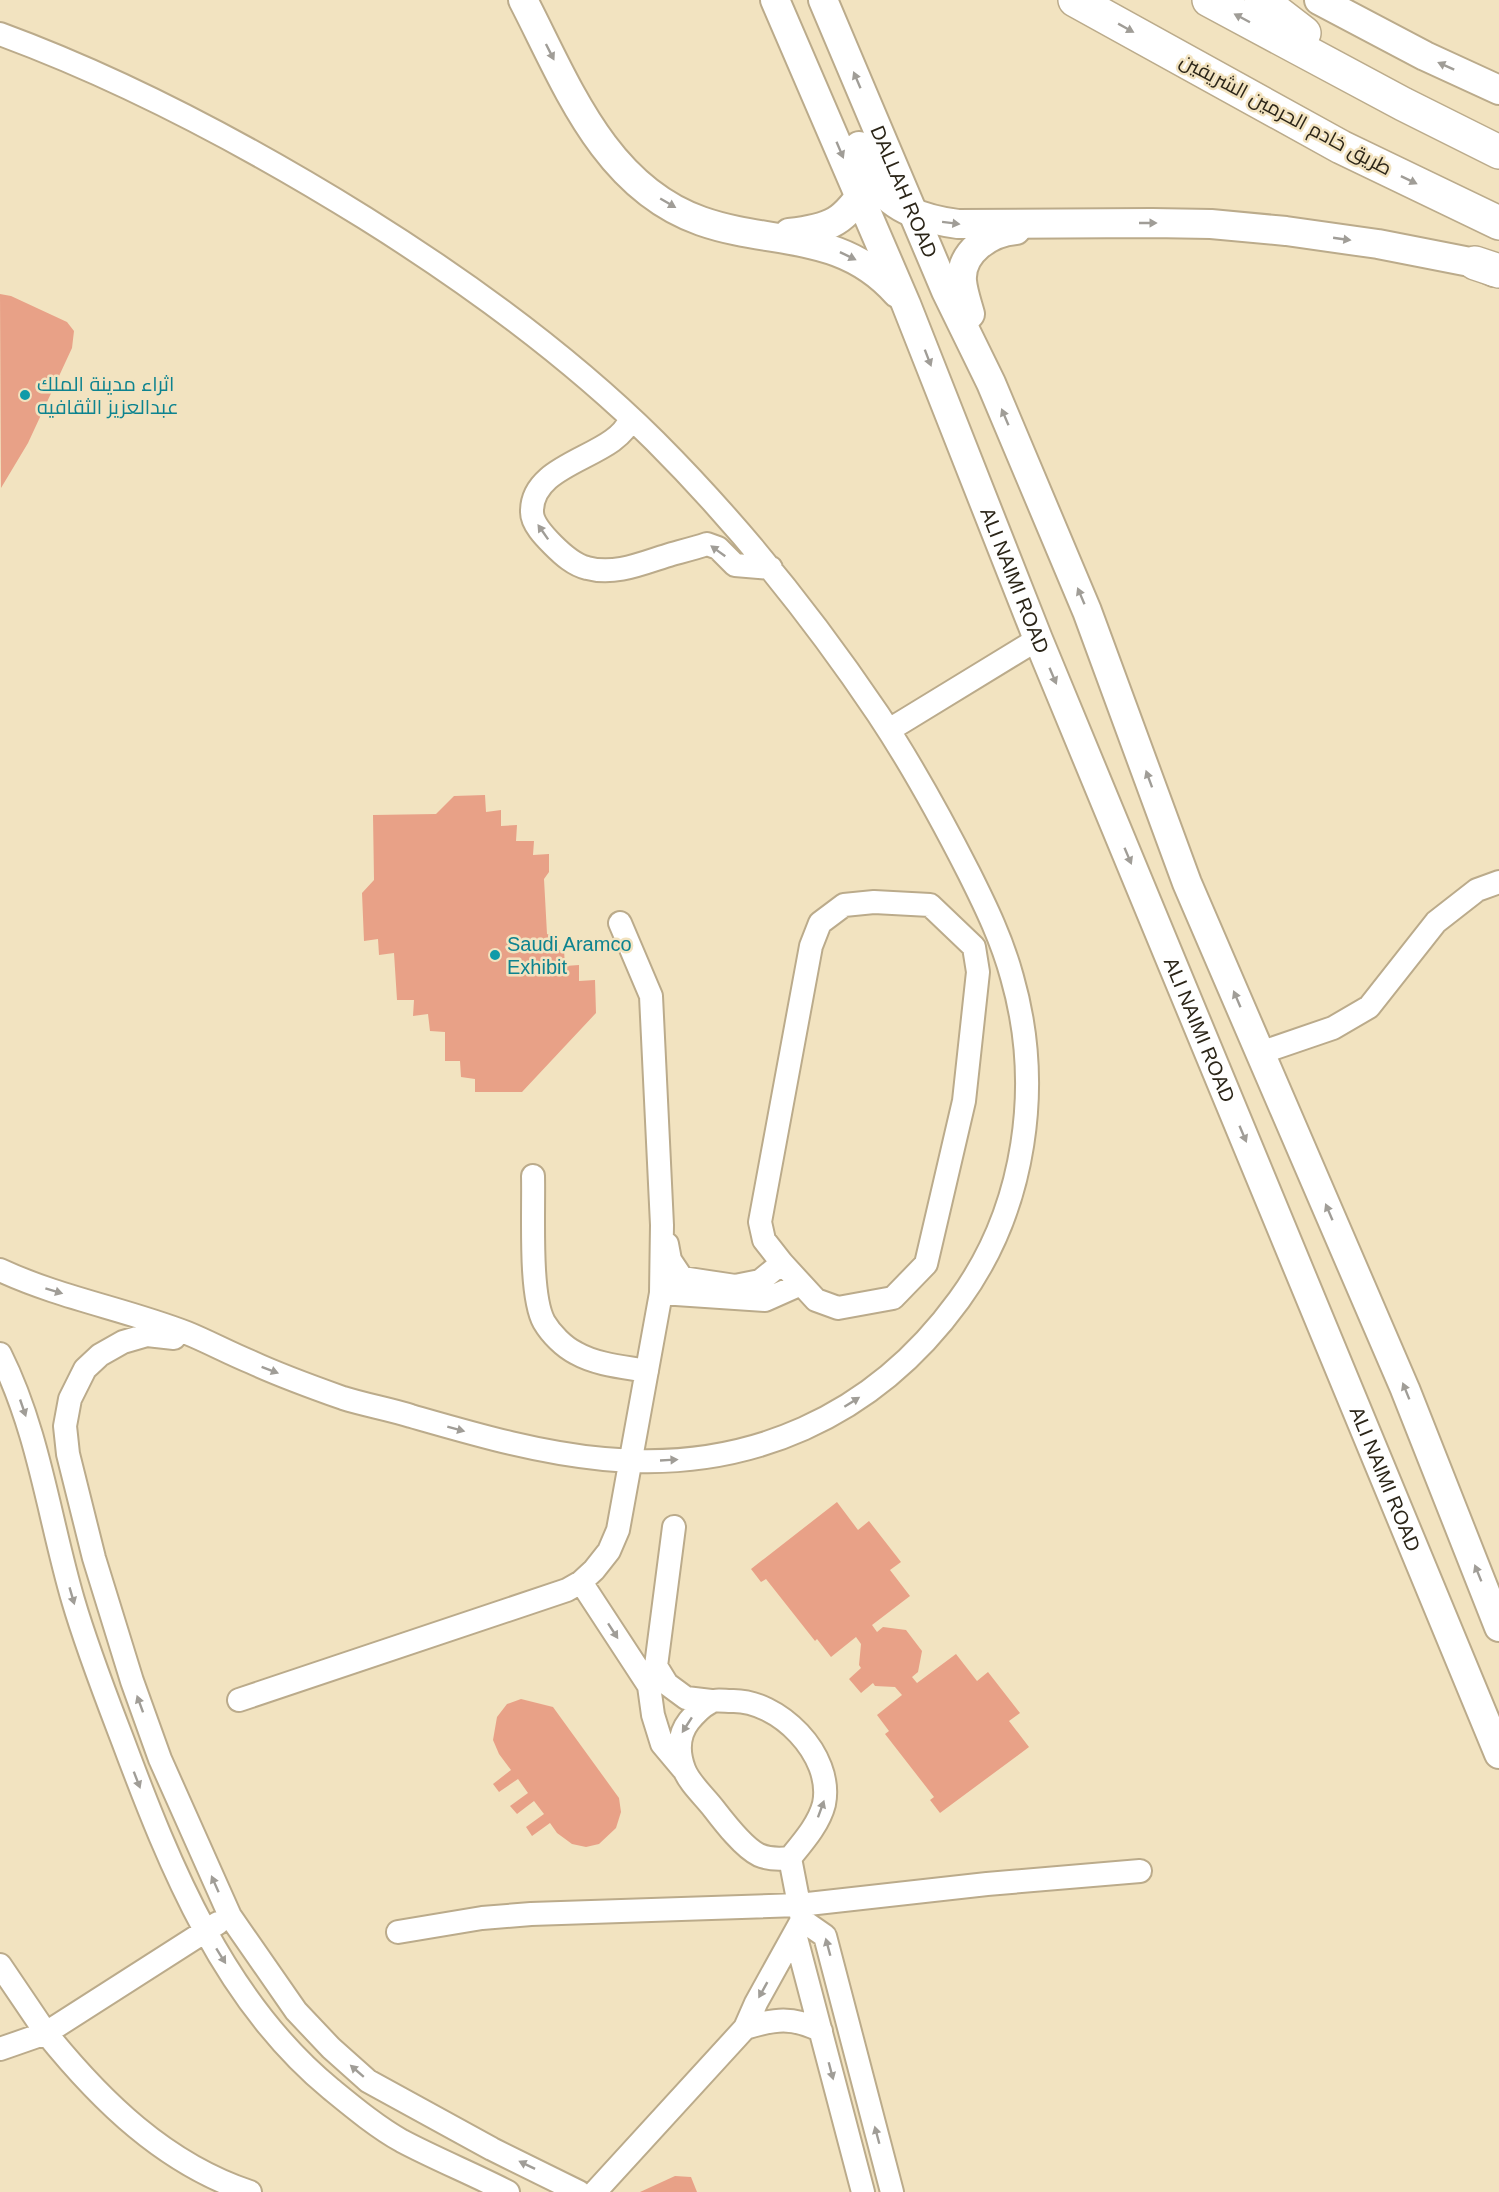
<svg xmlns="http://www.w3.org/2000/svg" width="1499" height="2192" viewBox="0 0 1499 2192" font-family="Helvetica,Cairo,sans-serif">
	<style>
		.building { fill: #e8a187 }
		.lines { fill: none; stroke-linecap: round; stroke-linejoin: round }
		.minor-casing { stroke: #bbab8b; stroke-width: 26 }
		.major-casing { stroke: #bbab8b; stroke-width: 32 }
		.highway-casing { stroke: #bbab8b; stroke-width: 36 }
		.minor { stroke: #fff; stroke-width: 22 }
		.major { stroke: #fff; stroke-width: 28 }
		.highway { stroke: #fff; stroke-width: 33 }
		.oneway { fill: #a09d97 }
		.culture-dot { fill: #0f9aa8; stroke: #f2e3c0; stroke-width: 2 }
		.labels { text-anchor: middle; stroke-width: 5; stroke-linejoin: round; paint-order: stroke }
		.street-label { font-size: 20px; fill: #2b2518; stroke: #f2e3c0 }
		.culture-label { font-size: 20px; fill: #0d838f; stroke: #f2e3c0; text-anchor: start }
	</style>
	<rect width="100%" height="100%" fill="#f2e3c0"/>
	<path class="building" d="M 0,294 L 11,296 L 67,322 L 74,331 L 72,348 L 28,443 L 1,488 Z
		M 485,795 L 486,812 L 501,810 L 501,826 L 517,825 L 516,841 L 534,841 L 533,855 L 549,854 L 549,872 L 544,879 L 547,934 L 550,935 L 550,950 L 564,950 L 565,966 L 579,965 L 579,981 L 595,980 L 596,1013 L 522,1092 L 475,1092 L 475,1079 L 461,1077 L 460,1061 L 445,1061 L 445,1032 L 430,1031 L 428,1014 L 413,1016 L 414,1000 L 397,1000 L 394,953 L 379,955 L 378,939 L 364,941 L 362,893 L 374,880 L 373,815 L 436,814 L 454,796 Z
		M 837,1502 L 858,1530 L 869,1521 L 901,1562 L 890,1570 L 910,1596 L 872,1625 L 877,1632 L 883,1627 L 906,1630 L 922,1651 L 918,1672 L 912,1677 L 917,1683 L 956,1654 L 977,1681 L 988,1672 L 1020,1713 L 1009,1721 L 1029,1747 L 940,1813 L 930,1800 L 934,1797 L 885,1734 L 889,1731 L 877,1715 L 902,1695 L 895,1687 L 875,1686 L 873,1683 L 861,1693 L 849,1679 L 861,1668 L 859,1665 L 861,1644 L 856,1637 L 831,1657 L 817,1639 L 815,1641 L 766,1579 L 761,1582 L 751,1569 Z
		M 521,1699 L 553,1707 L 619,1798 L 621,1812 L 616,1828 L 599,1844 L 586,1847 L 572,1844 L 557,1833 L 550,1823 L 532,1836 L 526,1827 L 544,1814 L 534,1801 L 517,1814 L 510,1806 L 528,1793 L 518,1779 L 499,1792 L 493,1784 L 511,1770 L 499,1754 L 493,1740 L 497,1717 L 507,1704 Z
		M 675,2176 L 691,2177 L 697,2192 L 640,2192 Z"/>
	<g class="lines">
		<g class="minor-casing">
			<path id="minor" d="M 0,34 C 128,81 249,146 365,218 C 469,283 568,355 655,441 C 738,524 812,616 878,714 C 912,765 941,818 969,873 C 986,907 1002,940 1012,977 C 1043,1085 1026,1208 959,1300 C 874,1417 748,1473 604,1459 C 538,1453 474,1434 411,1416 C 389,1409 365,1405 343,1398 C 312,1387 281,1376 251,1362 C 229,1353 209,1342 187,1333 C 125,1309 60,1298 0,1270
				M 630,419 C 617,458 531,461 532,512 C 532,524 545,537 553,545 C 563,555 574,565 587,568 C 616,576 645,562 672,554 C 683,551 695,548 707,544 L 718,548 L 735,565 L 771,568
				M 889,730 L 1038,639
				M 874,902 L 930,905 L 974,947 L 978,972 L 964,1101 L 926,1264 L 893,1298 L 838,1308 L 816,1300 L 782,1263 L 764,1240 L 760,1222 L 811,946 L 820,923 L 844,905 Z
				M 1260,1053 L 1333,1028 L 1369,1007 L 1436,922 L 1477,890 L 1499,882
				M 533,1176 C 534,1210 529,1295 544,1322 C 551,1334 564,1347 576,1353 C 597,1365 625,1367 647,1371
				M 667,1244 L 670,1260 L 682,1278 L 735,1286 L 760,1281 L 782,1263
				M 661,1293 L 765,1300 L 801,1284
				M 174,1338 L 147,1335 L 123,1342 L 100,1355 L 85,1369 L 70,1399 L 65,1426 L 68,1454 L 94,1558 L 132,1681 L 160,1759 L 230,1916 L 296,2011 L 331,2048 L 368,2081 L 492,2149 L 579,2192
				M 0,1354 C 39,1432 49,1518 73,1600 C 87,1648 105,1694 123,1741 C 170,1867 224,2001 331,2089 C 353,2107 377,2127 402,2141 C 436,2159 473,2174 508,2192
				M 674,1527 L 656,1666 L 649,1686 L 653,1715 L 662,1744 L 683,1769
				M 581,1582 L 649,1686
				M 656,1666 L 667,1684 L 686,1698 L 711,1701
				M 239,1700 L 567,1590 L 581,1582 L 594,1570 L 609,1551 L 618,1530 L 661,1293 L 662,1225 L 651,996 L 620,923
				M 790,1858 C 781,1859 768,1859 759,1855 C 744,1848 724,1822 714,1809 C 705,1797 689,1783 684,1769 C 678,1753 678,1735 689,1721 C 694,1715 701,1707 709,1703 C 714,1699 724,1701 731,1701 C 778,1699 834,1755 824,1804 C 819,1824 803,1842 790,1858 L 802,1920 L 825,1936 L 892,2192
				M 398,1932 L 482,1918 L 531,1914 L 799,1905 L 987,1884 L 1140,1871
				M 795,1934 L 863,2192
				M 0,1965 L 46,2033 L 218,1923
				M 745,2028 C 774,2019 793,2016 821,2031
				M 0,2049 L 46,2033 C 101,2101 165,2164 250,2192
				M 595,2192 L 745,2028 L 756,2003 L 802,1920"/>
		</g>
		<g class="major-casing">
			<g id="major">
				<path d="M 523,0 C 566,83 604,187 701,221 C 772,246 841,230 897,293"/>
				<path id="s1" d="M 775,0 L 906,304 L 1038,639 L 1499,1754"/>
				<path id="s2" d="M 823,0 L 946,291 L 991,383 L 1087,611 L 1187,883 L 1405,1389 L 1499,1627"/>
				<path d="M 1319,0 L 1425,56 L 1499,90"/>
				<path d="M 859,146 C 865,159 869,173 876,184 C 894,211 928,220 958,224 L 1152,223 L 1211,224 L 1286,231 L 1378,244 L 1475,263 L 1494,272"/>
				<path d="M 789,233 C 833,228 843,222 868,185"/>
				<path d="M 970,314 C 967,303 963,292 962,281 C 960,252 990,232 1016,230"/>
			</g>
		</g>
		<g class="highway-casing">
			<path id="highway" d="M 1075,0 L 1341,147 L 1499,223
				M 1209,0 L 1403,104 L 1499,152
				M 1261,0 L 1304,33
				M 1475,263 L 1499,271"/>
		</g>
		<use href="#minor" class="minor"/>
		<use href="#major" class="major"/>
		<use href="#highway" class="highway"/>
	</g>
	<defs><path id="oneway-solid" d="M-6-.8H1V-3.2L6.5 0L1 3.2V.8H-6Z" transform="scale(1.5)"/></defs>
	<g class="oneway">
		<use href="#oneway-solid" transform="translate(1242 18) rotate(-152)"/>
		<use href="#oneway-solid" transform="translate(1126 28) rotate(29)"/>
		<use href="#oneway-solid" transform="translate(550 52) rotate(63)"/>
		<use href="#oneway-solid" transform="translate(1446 66) rotate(-156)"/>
		<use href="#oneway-solid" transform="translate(857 80) rotate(-113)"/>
		<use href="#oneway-solid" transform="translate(840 150) rotate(67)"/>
		<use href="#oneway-solid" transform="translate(1409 180) rotate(26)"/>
		<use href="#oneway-solid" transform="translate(668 203) rotate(30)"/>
		<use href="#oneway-solid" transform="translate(951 223) rotate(7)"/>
		<use href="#oneway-solid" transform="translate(1148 223)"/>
		<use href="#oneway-solid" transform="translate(1342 239) rotate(8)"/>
		<use href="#oneway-solid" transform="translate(848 256) rotate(26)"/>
		<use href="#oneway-solid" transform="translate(928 358) rotate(69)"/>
		<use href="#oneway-solid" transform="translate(1005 417) rotate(-113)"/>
		<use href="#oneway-solid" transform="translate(543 532) rotate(-125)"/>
		<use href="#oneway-solid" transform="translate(718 551) rotate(-144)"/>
		<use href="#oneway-solid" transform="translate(1081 596) rotate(-113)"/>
		<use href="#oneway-solid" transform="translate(1053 676) rotate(67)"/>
		<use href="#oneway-solid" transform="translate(1149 779) rotate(-110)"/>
		<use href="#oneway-solid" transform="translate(1128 856) rotate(67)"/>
		<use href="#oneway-solid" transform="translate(1237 999) rotate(-113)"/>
		<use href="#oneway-solid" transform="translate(1243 1134) rotate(67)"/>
		<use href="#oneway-solid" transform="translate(1329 1212) rotate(-113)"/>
		<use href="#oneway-solid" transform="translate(54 1291) rotate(17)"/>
		<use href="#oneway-solid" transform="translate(270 1370) rotate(21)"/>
		<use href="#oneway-solid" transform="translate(1406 1391) rotate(-112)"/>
		<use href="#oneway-solid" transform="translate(852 1402) rotate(-32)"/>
		<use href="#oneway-solid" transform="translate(23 1408) rotate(71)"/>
		<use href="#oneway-solid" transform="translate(456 1429) rotate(15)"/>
		<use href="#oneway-solid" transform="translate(669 1460) rotate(-3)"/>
		<use href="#oneway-solid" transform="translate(1478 1573) rotate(-112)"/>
		<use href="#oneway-solid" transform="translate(72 1596) rotate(74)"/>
		<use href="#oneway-solid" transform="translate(613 1631) rotate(57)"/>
		<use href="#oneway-solid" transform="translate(140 1704) rotate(-110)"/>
		<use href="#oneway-solid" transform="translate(687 1725) rotate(123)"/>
		<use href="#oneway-solid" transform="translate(137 1780) rotate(69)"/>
		<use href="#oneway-solid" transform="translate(821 1809) rotate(-70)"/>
		<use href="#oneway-solid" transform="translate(215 1884) rotate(-114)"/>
		<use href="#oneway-solid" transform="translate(828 1947) rotate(-105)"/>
		<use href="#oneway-solid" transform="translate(221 1956) rotate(58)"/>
		<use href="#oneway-solid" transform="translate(763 1990) rotate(119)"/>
		<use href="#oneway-solid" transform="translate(357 2071) rotate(-139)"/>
		<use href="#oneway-solid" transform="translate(831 2071) rotate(75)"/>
		<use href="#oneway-solid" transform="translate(877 2135) rotate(-105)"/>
		<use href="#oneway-solid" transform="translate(527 2165) rotate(-154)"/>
	</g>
	<g class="culture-dot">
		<circle cx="25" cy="395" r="6"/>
		<circle cx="495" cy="955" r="6"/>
	</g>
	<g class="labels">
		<g class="street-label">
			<text transform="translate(1286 114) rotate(28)" y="7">طريق خادم الحرمين الشريفين</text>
			<text dy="7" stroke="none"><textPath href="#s2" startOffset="208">DALLAH ROAD</textPath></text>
			<text dy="7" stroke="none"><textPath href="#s1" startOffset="628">ALI NAIMI ROAD</textPath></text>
			<text dy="7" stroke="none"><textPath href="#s1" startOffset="1114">ALI NAIMI ROAD</textPath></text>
			<text dy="7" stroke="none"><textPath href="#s1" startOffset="1600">ALI NAIMI ROAD</textPath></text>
		</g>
		<g class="culture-label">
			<text x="37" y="391">اثراء مدينة الملك<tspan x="37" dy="23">عبدالعزيز الثقافيه</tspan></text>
			<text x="507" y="951">Saudi Aramco<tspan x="507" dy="23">Exhibit</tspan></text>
		</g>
	</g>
</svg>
